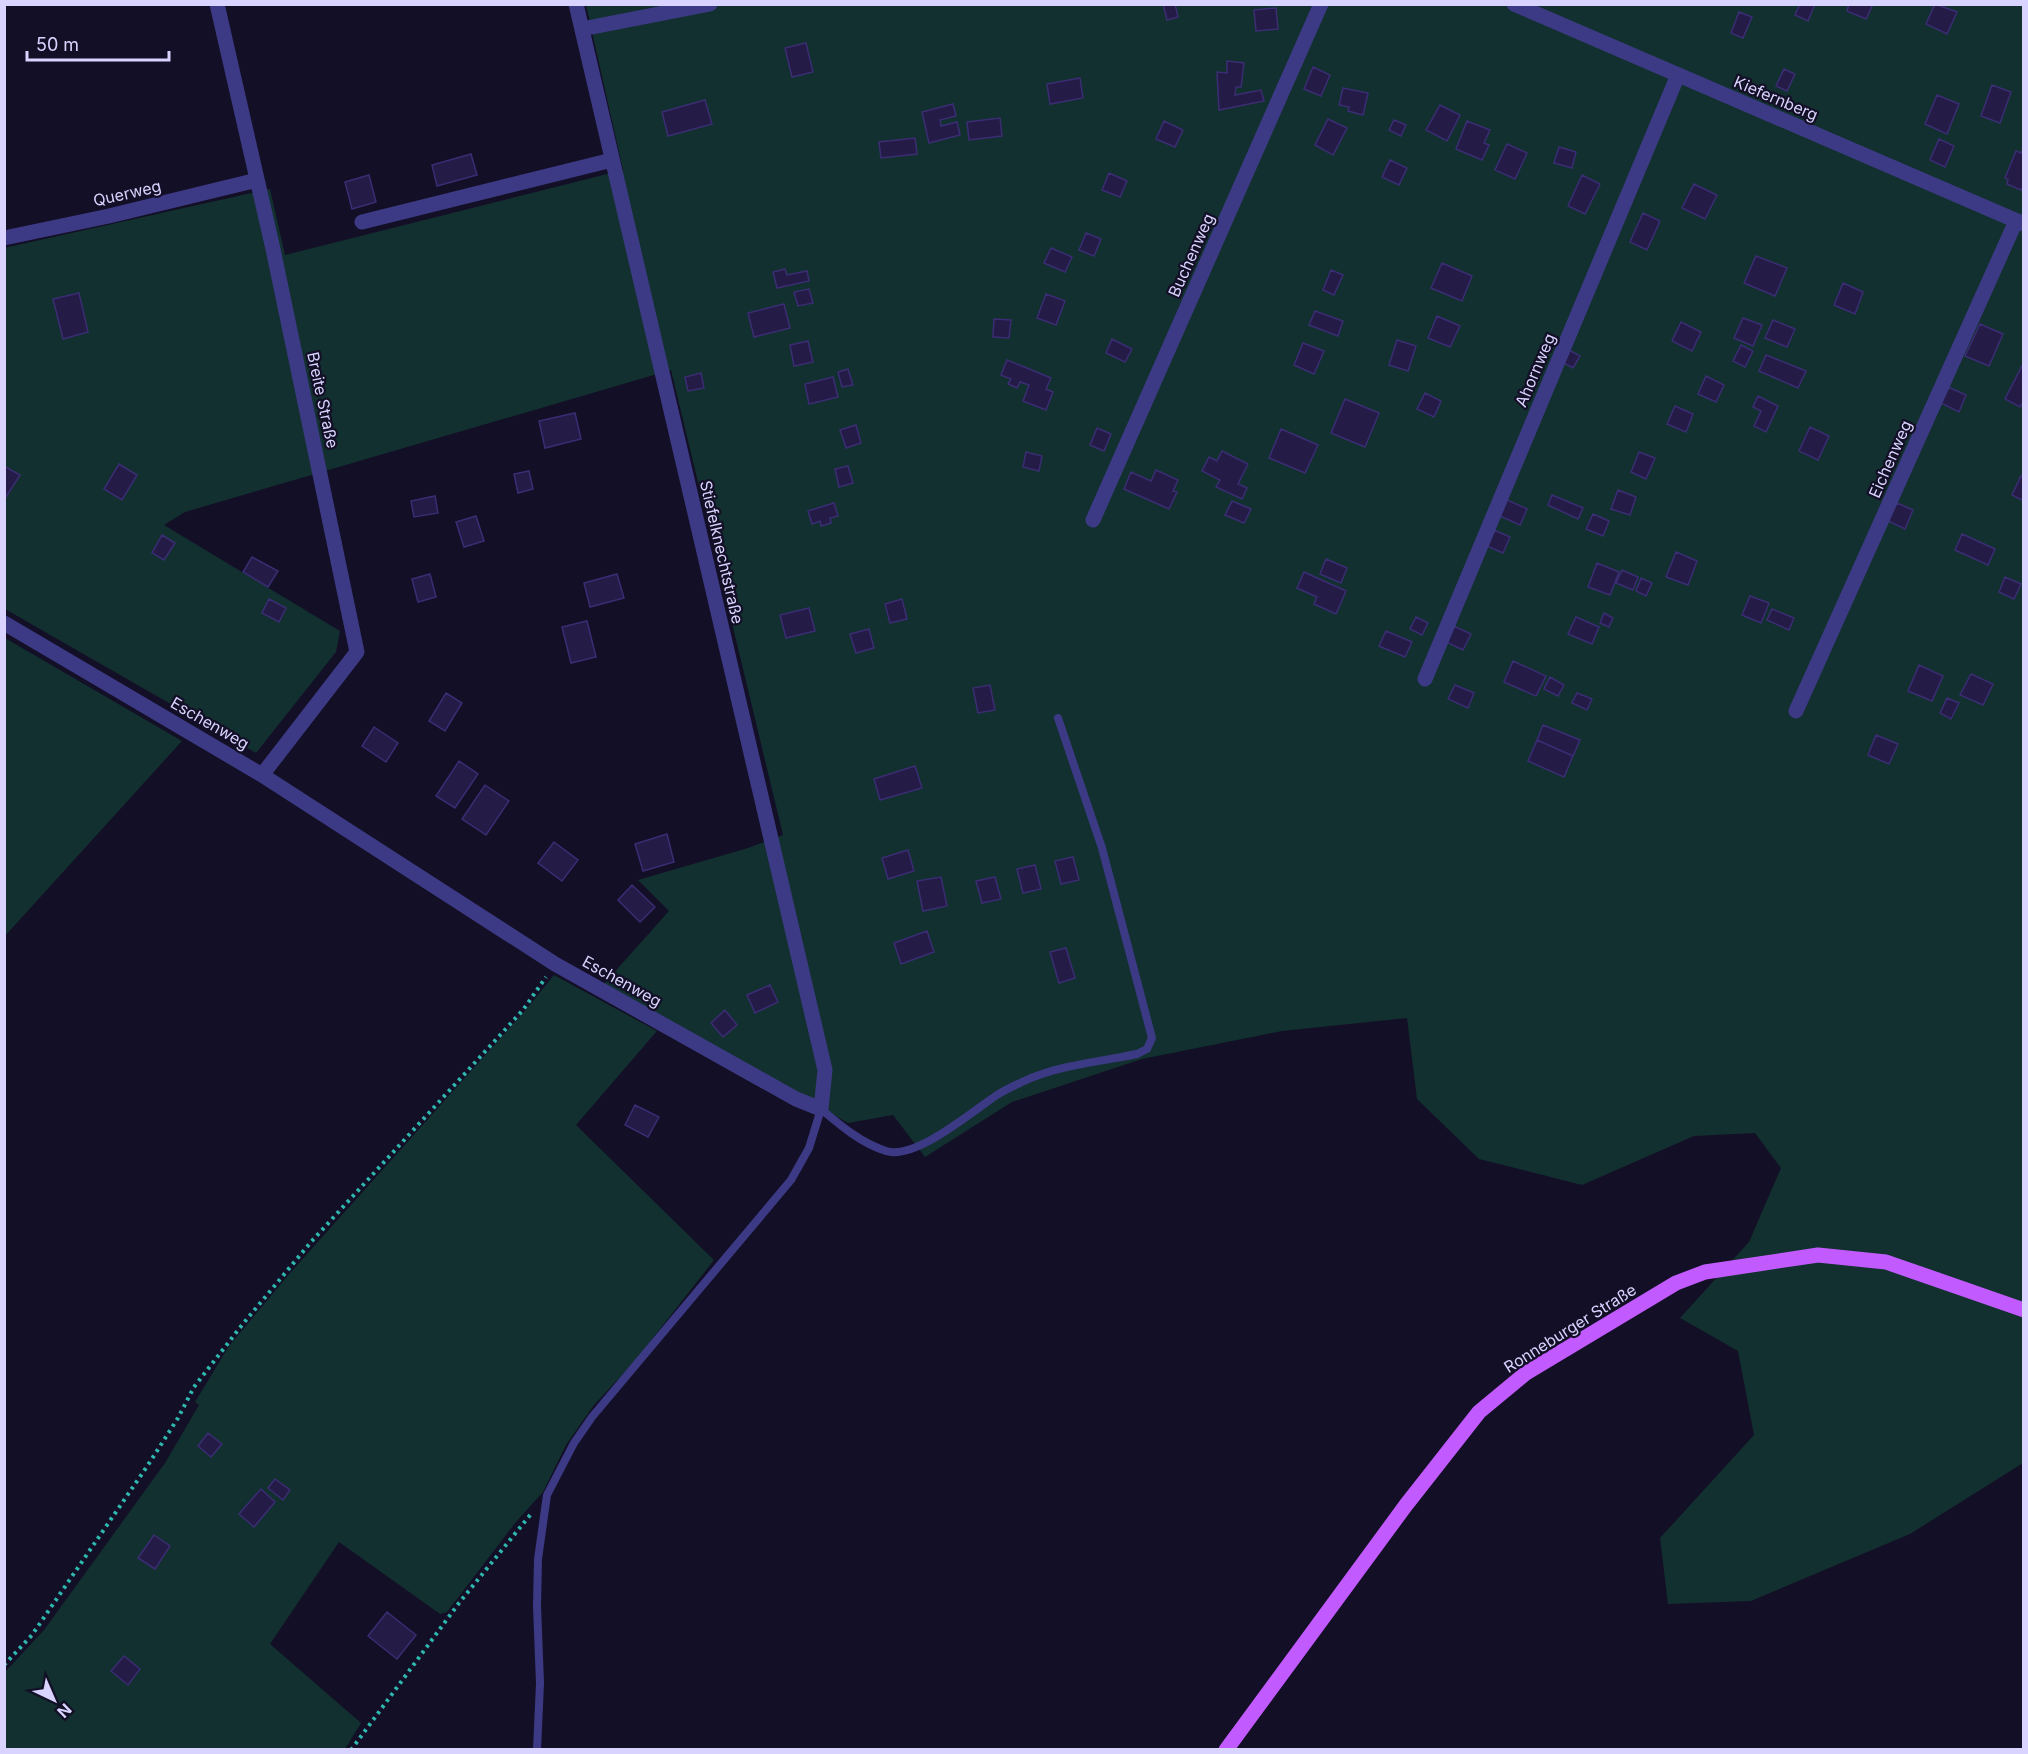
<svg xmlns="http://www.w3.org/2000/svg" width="2028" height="1754" viewBox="0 0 2028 1754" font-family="Inter,sans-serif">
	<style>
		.green { fill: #12302f }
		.building { fill: #241b47; stroke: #3b2d73; stroke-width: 1.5 }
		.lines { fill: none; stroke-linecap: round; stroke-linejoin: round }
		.path { stroke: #2fb8b0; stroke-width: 4; stroke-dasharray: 3 4.5; stroke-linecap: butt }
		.lane { stroke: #3d3a85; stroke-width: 8 }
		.street { stroke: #3d3a85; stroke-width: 15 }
		.primary { stroke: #c25bff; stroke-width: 15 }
		.labels { text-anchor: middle; stroke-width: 4.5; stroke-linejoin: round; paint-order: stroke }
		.street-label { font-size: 16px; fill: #d9d4ff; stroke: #130f26 }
	</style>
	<rect width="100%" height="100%" fill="#130f26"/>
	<path class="green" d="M 2022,4 L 2023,5 L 2023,1463 L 1910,1534 L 1751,1601 L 1668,1604 L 1660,1538 L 1754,1435 L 1738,1351 L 1680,1318 L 1749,1242 L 1781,1168 L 1755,1133 L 1694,1136 L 1582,1185 L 1479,1159 L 1417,1099 L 1407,1018 L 1282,1031 L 1142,1059 L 1012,1102 L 925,1157 L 893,1115 L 848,1123 L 602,986 L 669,911 L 638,880 L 748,848 L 783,835 L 671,370 L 185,512 L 164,525 L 340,631 L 336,652 L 256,753 L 5,609 L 4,248 L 270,189 L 285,255 L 623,170 L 586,5 Z
		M 5,638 L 182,741 L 5,936 Z
		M 554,975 L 657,1031 L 576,1125 L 714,1260 L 635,1361 L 594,1405 L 566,1445 L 543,1492 L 516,1522 L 447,1612 L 440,1614 L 339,1542 L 270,1644 L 361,1723 L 345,1749 L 5,1749 L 4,1673 L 44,1630 L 165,1463 L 199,1405 L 195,1402 L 229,1346 L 290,1273 L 524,1012 Z"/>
	<path class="building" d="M 1163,4 L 1175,4 L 1178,17 L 1167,20 Z
		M 1800,4 L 1815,4 L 1808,21 L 1795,15 Z
		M 1849,4 L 1873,4 L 1866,19 L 1847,11 Z
		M 1935,4 L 1957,12 L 1947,34 L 1926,24 Z
		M 1276,8 L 1278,29 L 1256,31 L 1254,10 Z
		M 1739,12 L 1752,17 L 1743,38 L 1731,33 Z
		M 806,43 L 813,72 L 792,77 L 785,48 Z
		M 1227,61 L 1244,63 L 1241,87 L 1236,87 L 1235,95 L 1261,90 L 1264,101 L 1219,110 L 1217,72 L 1227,73 Z
		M 1313,67 L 1330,75 L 1321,96 L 1304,89 Z
		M 1784,69 L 1795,74 L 1787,91 L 1776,86 Z
		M 1080,78 L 1083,98 L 1050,104 L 1047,84 Z
		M 1992,85 L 2011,92 L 2000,123 L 1981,116 Z
		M 1343,88 L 1368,93 L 1363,115 L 1348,111 L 1349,107 L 1339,105 Z
		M 1937,95 L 1959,104 L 1947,134 L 1925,124 Z
		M 705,100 L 712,124 L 668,136 L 662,112 Z
		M 953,104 L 956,116 L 940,120 L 941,126 L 957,122 L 960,135 L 929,143 L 922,112 Z
		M 1440,105 L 1460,115 L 1447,141 L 1426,130 Z
		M 1000,118 L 1002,136 L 969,140 L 967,122 Z
		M 1328,119 L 1347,128 L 1333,155 L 1315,145 Z
		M 1394,120 L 1406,125 L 1401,136 L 1389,130 Z
		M 1164,121 L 1183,130 L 1175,147 L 1156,139 Z
		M 1467,121 L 1490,130 L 1484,143 L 1489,145 L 1482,160 L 1456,149 Z
		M 915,138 L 917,154 L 881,158 L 879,142 Z
		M 1939,139 L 1954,146 L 1945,167 L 1930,160 Z
		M 1507,144 L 1527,153 L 1515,179 L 1495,170 Z
		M 2024,146 L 2024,185 L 2021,190 L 2007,184 L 2008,179 L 2005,178 L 2016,151 L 2021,153 Z
		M 1559,147 L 1576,152 L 1572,168 L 1554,163 Z
		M 471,154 L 477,175 L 437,186 L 432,165 Z
		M 1390,160 L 1407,168 L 1399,185 L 1382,177 Z
		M 1109,173 L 1127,181 L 1120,197 L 1102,190 Z
		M 369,175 L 376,202 L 352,209 L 345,182 Z
		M 1582,175 L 1600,184 L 1585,214 L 1568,206 Z
		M 1694,184 L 1717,195 L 1705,219 L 1682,208 Z
		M 1643,213 L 1660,221 L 1647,250 L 1630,242 Z
		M 1086,233 L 1101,239 L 1094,256 L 1079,250 Z
		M 1051,248 L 1072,257 L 1065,272 L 1044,263 Z
		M 1756,256 L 1787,268 L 1775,296 L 1744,283 Z
		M 1442,263 L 1472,276 L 1462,301 L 1431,288 Z
		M 785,269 L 787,275 L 807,271 L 809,281 L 777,288 L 773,272 Z
		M 1331,270 L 1343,275 L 1334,295 L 1323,290 Z
		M 1843,283 L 1863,292 L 1855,314 L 1834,305 Z
		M 809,289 L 813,303 L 798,306 L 794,292 Z
		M 79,293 L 88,332 L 63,339 L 53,299 Z
		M 1046,294 L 1065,301 L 1056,325 L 1037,318 Z
		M 784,304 L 790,328 L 754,337 L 748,313 Z
		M 1315,311 L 1343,321 L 1338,336 L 1309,325 Z
		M 1437,316 L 1460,326 L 1450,347 L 1428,338 Z
		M 1743,318 L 1762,325 L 1753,346 L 1734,338 Z
		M 994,319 L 1011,320 L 1009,338 L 993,337 Z
		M 1773,320 L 1795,329 L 1787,347 L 1765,338 Z
		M 1681,322 L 1701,332 L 1692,351 L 1672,341 Z
		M 1980,324 L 2003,334 L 1989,366 L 1965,356 Z
		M 1112,339 L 1132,349 L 1125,362 L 1106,353 Z
		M 1397,340 L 1416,346 L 1408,371 L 1389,365 Z
		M 808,341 L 813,362 L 794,366 L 790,345 Z
		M 1303,343 L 1324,351 L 1314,374 L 1294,365 Z
		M 1741,345 L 1753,351 L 1745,367 L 1733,361 Z
		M 1569,350 L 1580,356 L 1573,368 L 1562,362 Z
		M 1766,355 L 1806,371 L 1798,388 L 1759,371 Z
		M 1007,360 L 1051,378 L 1046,389 L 1053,392 L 1046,410 L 1023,401 L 1029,385 L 1020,382 L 1017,388 L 1008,384 L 1011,379 L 1001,375 Z
		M 2024,362 L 2024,400 L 2020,407 L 2005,399 Z
		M 848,369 L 853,385 L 842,387 L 838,372 Z
		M 701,373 L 704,388 L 688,391 L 685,377 Z
		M 1706,376 L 1724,385 L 1716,402 L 1698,394 Z
		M 833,377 L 838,397 L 809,404 L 805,384 Z
		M 1948,387 L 1966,395 L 1959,412 L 1941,403 Z
		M 1425,393 L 1441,401 L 1434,417 L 1417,409 Z
		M 1758,396 L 1778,406 L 1766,432 L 1754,426 L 1761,411 L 1753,407 Z
		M 1345,399 L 1379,413 L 1365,447 L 1331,433 Z
		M 1675,406 L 1693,414 L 1686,432 L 1667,424 Z
		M 575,413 L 581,439 L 545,448 L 539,421 Z
		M 856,425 L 861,443 L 846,448 L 840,430 Z
		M 1810,427 L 1829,436 L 1818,460 L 1799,451 Z
		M 1097,428 L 1111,434 L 1104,451 L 1090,445 Z
		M 1281,429 L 1318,445 L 1305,473 L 1269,458 Z
		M 1222,451 L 1248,464 L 1238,484 L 1247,488 L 1242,499 L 1216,487 L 1220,480 L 1202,471 L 1209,457 L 1217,461 Z
		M 1026,452 L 1042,456 L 1039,471 L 1023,467 Z
		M 1639,452 L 1655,458 L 1646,479 L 1631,472 Z
		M 119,464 L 137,475 L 122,500 L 104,489 Z
		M 4,466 L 20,475 L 6,497 L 4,496 Z
		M 848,466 L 853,483 L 839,487 L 835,469 Z
		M 1156,470 L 1178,480 L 1173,491 L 1177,492 L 1169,509 L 1124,489 L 1131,472 L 1151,481 Z
		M 529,471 L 533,489 L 518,493 L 514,474 Z
		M 2021,476 L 2024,477 L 2024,501 L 2012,495 Z
		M 1618,490 L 1636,497 L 1630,515 L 1611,509 Z
		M 1552,495 L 1583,508 L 1578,519 L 1548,505 Z
		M 435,496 L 438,513 L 414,517 L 411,501 Z
		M 1505,499 L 1527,509 L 1520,525 L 1498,515 Z
		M 1232,501 L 1251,509 L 1244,523 L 1225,515 Z
		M 834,503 L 838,516 L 830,518 L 831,523 L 821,526 L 820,521 L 812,524 L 808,511 Z
		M 1897,503 L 1913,510 L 1905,529 L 1888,521 Z
		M 1593,514 L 1609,521 L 1603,536 L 1586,529 Z
		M 476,516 L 484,541 L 464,547 L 456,522 Z
		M 1494,530 L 1510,537 L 1503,553 L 1487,546 Z
		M 1962,534 L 1995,549 L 1988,565 L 1955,550 Z
		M 162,535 L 175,543 L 164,560 L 152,553 Z
		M 1676,552 L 1697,561 L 1688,585 L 1666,577 Z
		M 252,557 L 278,571 L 268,587 L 243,572 Z
		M 1326,559 L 1347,568 L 1341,583 L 1320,574 Z
		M 1597,563 L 1619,572 L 1610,595 L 1588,587 Z
		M 1622,570 L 1638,577 L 1633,590 L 1616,583 Z
		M 1304,572 L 1346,591 L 1336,614 L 1314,604 L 1317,597 L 1297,588 Z
		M 430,574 L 436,597 L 418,602 L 412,579 Z
		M 617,574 L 624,598 L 590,607 L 584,583 Z
		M 2005,577 L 2021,584 L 2014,599 L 1999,592 Z
		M 1641,578 L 1652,583 L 1646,596 L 1636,591 Z
		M 1750,596 L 1769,603 L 1761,623 L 1742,615 Z
		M 269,599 L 286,608 L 279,622 L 262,613 Z
		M 902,599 L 907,619 L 890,623 L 885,604 Z
		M 809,608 L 815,631 L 786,638 L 780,615 Z
		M 1772,609 L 1794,618 L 1789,630 L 1767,620 Z
		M 1604,613 L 1613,618 L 1609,627 L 1600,623 Z
		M 1416,617 L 1428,623 L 1422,635 L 1410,629 Z
		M 1576,617 L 1599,627 L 1592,644 L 1568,634 Z
		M 587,621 L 596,657 L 571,663 L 562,627 Z
		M 1454,626 L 1471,634 L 1463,650 L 1446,642 Z
		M 869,629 L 874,648 L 856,653 L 850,634 Z
		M 1386,631 L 1412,642 L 1405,657 L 1379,646 Z
		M 1513,661 L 1546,676 L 1536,696 L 1504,682 Z
		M 1919,665 L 1943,676 L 1932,701 L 1908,691 Z
		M 1971,674 L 1993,684 L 1983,705 L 1960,695 Z
		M 1550,677 L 1564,685 L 1558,696 L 1544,689 Z
		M 990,685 L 995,710 L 978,713 L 973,688 Z
		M 1455,685 L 1474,693 L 1468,708 L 1448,699 Z
		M 446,693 L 462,703 L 445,731 L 429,721 Z
		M 1577,693 L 1592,699 L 1587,710 L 1572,703 Z
		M 1947,698 L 1959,703 L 1951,719 L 1940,713 Z
		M 1543,725 L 1580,740 L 1573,756 L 1537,740 Z
		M 374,727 L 398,743 L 386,762 L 362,746 Z
		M 1876,735 L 1898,744 L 1889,764 L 1868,755 Z
		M 1537,740 L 1573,756 L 1564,777 L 1528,761 Z
		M 459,761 L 478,774 L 455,808 L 436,796 Z
		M 915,766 L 922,788 L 880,800 L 874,779 Z
		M 485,785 L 509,801 L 486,835 L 462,819 Z
		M 667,834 L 674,862 L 643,871 L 635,844 Z
		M 554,842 L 578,860 L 562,881 L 538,863 Z
		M 908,850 L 914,871 L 888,879 L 882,858 Z
		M 1073,857 L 1079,880 L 1061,884 L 1055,861 Z
		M 1035,865 L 1041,889 L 1023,893 L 1017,869 Z
		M 941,877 L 947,906 L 923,911 L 917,881 Z
		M 995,877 L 1001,899 L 982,903 L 976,881 Z
		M 632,885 L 655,907 L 640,922 L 618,900 Z
		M 927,931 L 934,952 L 901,964 L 894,943 Z
		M 1066,948 L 1075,978 L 1059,983 L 1050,952 Z
		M 770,985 L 778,1002 L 755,1013 L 747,995 Z
		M 725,1010 L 737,1025 L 723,1037 L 711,1023 Z
		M 635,1105 L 659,1117 L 648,1137 L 625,1125 Z
		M 208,1433 L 222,1444 L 211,1457 L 198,1446 Z
		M 275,1479 L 290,1490 L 283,1500 L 268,1488 Z
		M 261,1489 L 275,1502 L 254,1527 L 239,1514 Z
		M 154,1535 L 170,1546 L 155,1569 L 138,1558 Z
		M 387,1612 L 416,1635 L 397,1659 L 368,1636 Z
		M 124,1656 L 140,1669 L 128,1685 L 111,1671 Z"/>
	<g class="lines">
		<path class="path" d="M 4,1665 L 32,1635 L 148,1465 L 178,1418 L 194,1387 L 242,1325 L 311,1242 L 523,1010 L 546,977
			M 351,1750 L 459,1603 L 531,1514"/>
		<path class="lane" d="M 537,1750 L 540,1683 L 537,1606 L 538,1559 L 547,1495 L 574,1443 L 592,1417 L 791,1180 L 809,1148 L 821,1109 C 841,1126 861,1143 886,1151 C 915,1161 974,1110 997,1095 C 1005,1090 1014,1086 1022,1082 C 1058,1065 1098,1062 1137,1054 L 1147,1049 L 1152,1038 L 1102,848 L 1058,718"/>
		<path class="street" d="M 217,4 L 273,249 L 357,652 L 262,775
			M 1514,4 L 2024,224
			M 582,29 L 710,4
			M 362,222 L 612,160
			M 4,238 L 109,216 L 257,180
			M 1093,520 L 1321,4
			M 4,623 L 262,775 L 555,964 L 796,1099 L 821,1109 L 825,1070 L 576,4
			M 1425,679 L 1678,75
			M 1796,711 L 2016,221"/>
		<path class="primary" d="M 1226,1750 L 1406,1505 L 1479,1412 L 1526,1373 L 1676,1283 L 1705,1272 L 1818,1255 L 1886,1262 L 2024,1310"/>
	</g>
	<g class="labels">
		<g class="street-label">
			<text transform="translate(1776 98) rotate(23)" y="6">Kiefernberg</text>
			<text transform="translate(127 193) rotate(-13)" y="6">Querweg</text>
			<text transform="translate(1191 255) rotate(-66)" y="6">Buchenweg</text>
			<text transform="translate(1535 370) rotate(-67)" y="6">Ahornweg</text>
			<text transform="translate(323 400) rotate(78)" y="6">Breite Straße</text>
			<text transform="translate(1890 459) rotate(-66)" y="6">Eichenweg</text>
			<text transform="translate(722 552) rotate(77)" y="6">Stiefelknechtstraße</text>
			<text transform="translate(210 723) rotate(30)" y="6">Eschenweg</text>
			<text transform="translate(622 981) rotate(29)" y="6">Eschenweg</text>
			<text transform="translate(1570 1328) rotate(-32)" y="6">Ronneburger Straße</text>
		</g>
	</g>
	<rect width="2028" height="1754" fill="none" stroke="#d9d4ff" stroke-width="12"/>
	<g transform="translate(54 1700) rotate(136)" stroke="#130f26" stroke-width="4.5" paint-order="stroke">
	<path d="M0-4.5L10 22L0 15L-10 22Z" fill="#d9d4ff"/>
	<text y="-9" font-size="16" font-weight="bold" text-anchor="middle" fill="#d9d4ff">N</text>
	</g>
	<path d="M27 51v9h142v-9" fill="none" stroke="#d9d4ff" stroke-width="3"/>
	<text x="36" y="51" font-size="18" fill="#d9d4ff" stroke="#130f26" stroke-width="4.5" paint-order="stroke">50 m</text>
</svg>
